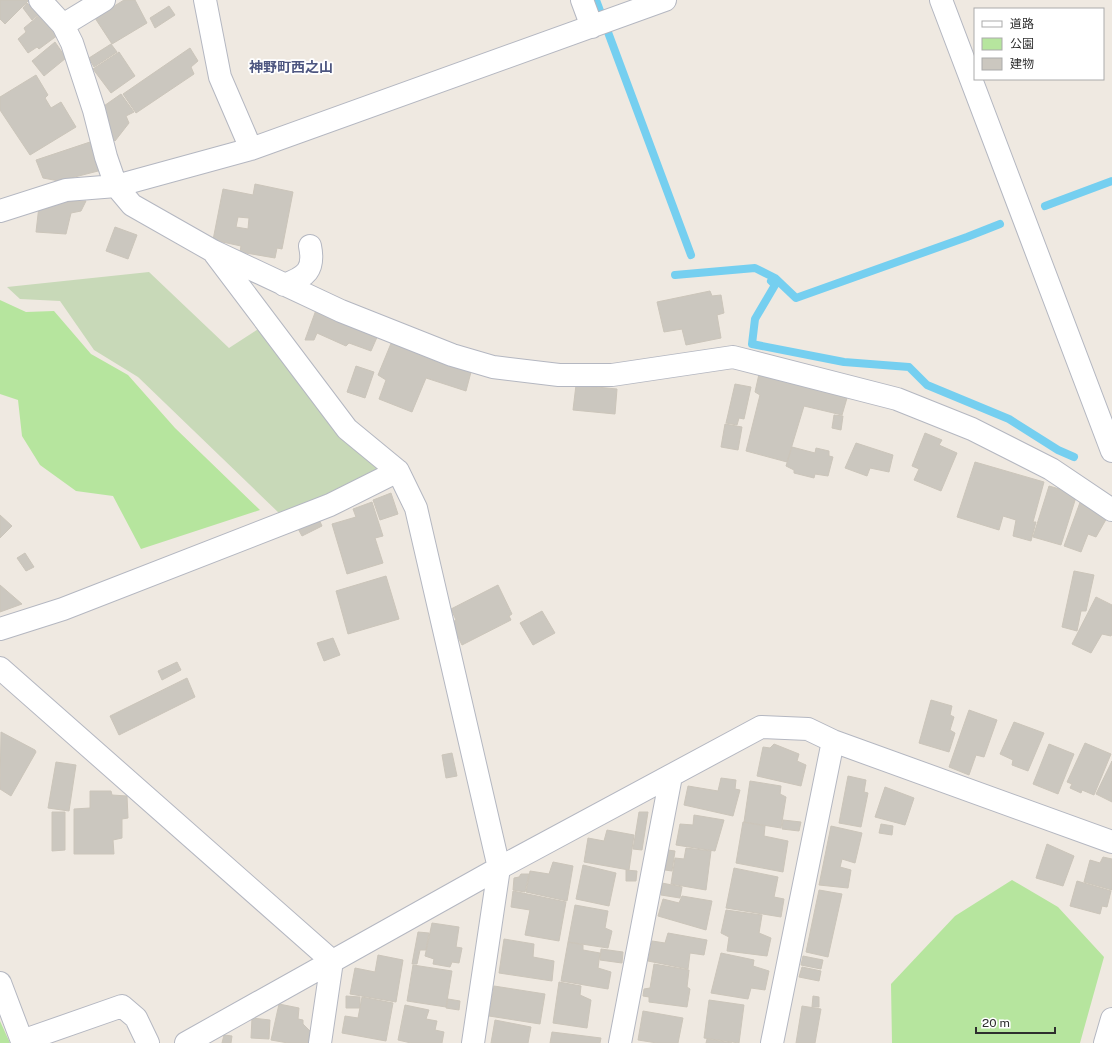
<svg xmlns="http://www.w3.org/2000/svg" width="1112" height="1043" viewBox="0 0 1112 1043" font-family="'Public Sans','Noto Sans JP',sans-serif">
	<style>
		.green { fill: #b6e59e }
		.cemetery { fill: #c8d9b8 }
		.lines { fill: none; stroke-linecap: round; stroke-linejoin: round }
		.stream { stroke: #75cff0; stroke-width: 8 }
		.building { fill: #cbc7bf; stroke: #cbc5ba; fill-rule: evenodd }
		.minor-casing { stroke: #b4b7c1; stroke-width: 24 }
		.minor { stroke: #fff; stroke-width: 22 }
		.labels { text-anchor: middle; stroke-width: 3.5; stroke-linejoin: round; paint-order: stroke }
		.quarter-label { font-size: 14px; font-weight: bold; fill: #4d5680; stroke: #fff }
	</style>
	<rect width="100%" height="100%" fill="#efe9e1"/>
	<path class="green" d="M 0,300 L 26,312 L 54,311 L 91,354 L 128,375 L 175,428 L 260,510 L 141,549 L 113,496 L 76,491 L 40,465 L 22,436 L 18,400 L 0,394 Z
		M 1012,880 L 1058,907 L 1104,957 L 1080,1043 L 892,1043 L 891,984 L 955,916 Z
		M 0,1021 L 10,1043 L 0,1043 Z"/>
	<path class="cemetery" d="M 149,272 L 229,348 L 263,326 L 389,469 L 280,514 L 138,377 L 94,350 L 60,301 L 20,299 L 7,287 Z"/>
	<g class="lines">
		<path class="stream" d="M 596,0 L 691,255
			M 1045,206 L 1112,181
			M 675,275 L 755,268 L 775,278 L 796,298 L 967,237 L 1000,224
			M 771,281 L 775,285 L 755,319 L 752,344 L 844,362 L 909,367 L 927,385 L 1009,419 L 1058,450 L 1074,457"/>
	</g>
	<path class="building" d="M 0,0 L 29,0 L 5,24 L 0,19 Z
		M 124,0 L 135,0 L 147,23 L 112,44 L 95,18 Z
		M 27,3 L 38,15 L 32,20 L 23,8 Z
		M 169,6 L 175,15 L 155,28 L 150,18 Z
		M 42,13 L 58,35 L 39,49 L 37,47 L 28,53 L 18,39 L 26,32 L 24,28 Z
		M 55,42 L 66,58 L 44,76 L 32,61 Z
		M 111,44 L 117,52 L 94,67 L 89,58 Z
		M 190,48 L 198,61 L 191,67 L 194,74 L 136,113 L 123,94 Z
		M 119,52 L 135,76 L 111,93 L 93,69 Z
		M 36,75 L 48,95 L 45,98 L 51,108 L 61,102 L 76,127 L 30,155 L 0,110 L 0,97 Z
		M 121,94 L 134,112 L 126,116 L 129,123 L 115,141 L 103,127 L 101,108 Z
		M 93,141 L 102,170 L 59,181 L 43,178 L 36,160 Z
		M 255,184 L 293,192 L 282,249 L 277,248 L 275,258 L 240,252 L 241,246 L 213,240 L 223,189 L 253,195 ZM 238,217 L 249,218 L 248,229 L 236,227 Z
		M 86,201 L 81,211 L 71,213 L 66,234 L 36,232 L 39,206 L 60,202 Z
		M 115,227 L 137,235 L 128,259 L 106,251 Z
		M 710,291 L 712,296 L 721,295 L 724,313 L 717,315 L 721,338 L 686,345 L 682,329 L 664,332 L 657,302 Z
		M 316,310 L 378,335 L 371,351 L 349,343 L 346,346 L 317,333 L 314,340 L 305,340 Z
		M 392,341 L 471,372 L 466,391 L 426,378 L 412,412 L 379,399 L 386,380 L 378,375 Z
		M 356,366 L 374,372 L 365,398 L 347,392 Z
		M 759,374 L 847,398 L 842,415 L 804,406 L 787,462 L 746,451 L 760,395 L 755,392 Z
		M 735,384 L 751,387 L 744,419 L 739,418 L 737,425 L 726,423 Z
		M 576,385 L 617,389 L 615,414 L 573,410 Z
		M 834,415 L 843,416 L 841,430 L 832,428 Z
		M 725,424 L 742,427 L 738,450 L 721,447 Z
		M 925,433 L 942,440 L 939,445 L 957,453 L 941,491 L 914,480 L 919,469 L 912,466 Z
		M 856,443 L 893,455 L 889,472 L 870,468 L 867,476 L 845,468 Z
		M 792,447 L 815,453 L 816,448 L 829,451 L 829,456 L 833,457 L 828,476 L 815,474 L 814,478 L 794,473 L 794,470 L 786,466 Z
		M 975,462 L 1044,482 L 1033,522 L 1036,522 L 1031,541 L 1013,536 L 1016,520 L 1003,516 L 999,530 L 957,517 Z
		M 1049,486 L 1077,494 L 1061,545 L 1033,537 Z
		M 391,493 L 398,514 L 380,520 L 373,500 Z
		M 1082,497 L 1108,516 L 1096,537 L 1088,534 L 1081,552 L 1064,546 Z
		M 372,502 L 383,536 L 375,538 L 383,563 L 347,574 L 332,524 L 356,517 L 353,509 Z
		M 0,515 L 12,526 L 0,538 Z
		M 317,515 L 322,526 L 302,536 L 296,525 Z
		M 25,553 L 34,567 L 26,571 L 17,558 Z
		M 1074,571 L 1094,575 L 1086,611 L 1081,611 L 1077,631 L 1062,627 Z
		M 386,576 L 399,619 L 348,634 L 336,591 Z
		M 0,585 L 22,604 L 0,612 Z
		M 498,585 L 512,614 L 509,616 L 511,620 L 462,645 L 451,623 L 456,620 L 451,609 Z
		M 1096,597 L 1112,605 L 1112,634 L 1111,636 L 1102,634 L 1091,653 L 1072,644 Z
		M 542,611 L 555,633 L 533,645 L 520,623 Z
		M 333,638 L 340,655 L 324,661 L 317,643 Z
		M 177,662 L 181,670 L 162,680 L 158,671 Z
		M 187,678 L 195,697 L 119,735 L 110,716 Z
		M 931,700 L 952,706 L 950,715 L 954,717 L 950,730 L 955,733 L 949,752 L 919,743 Z
		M 969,710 L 997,720 L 984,757 L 976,755 L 969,775 L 949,767 Z
		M 1014,722 L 1044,733 L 1028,771 L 1012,765 L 1013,760 L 1000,754 Z
		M 1,732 L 35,750 L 36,752 L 11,796 L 0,789 Z
		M 1085,743 L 1111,754 L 1094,795 L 1082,790 L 1081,793 L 1070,788 L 1072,784 L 1067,782 Z
		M 774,744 L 799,754 L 797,761 L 806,765 L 801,786 L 757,776 L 763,747 L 770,748 Z
		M 1049,744 L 1074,754 L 1058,794 L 1033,784 Z
		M 452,753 L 457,776 L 446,778 L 442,755 Z
		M 1112,761 L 1112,802 L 1096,794 Z
		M 56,762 L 76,765 L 69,811 L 48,808 Z
		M 848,776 L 866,780 L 864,792 L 868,793 L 861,827 L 839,823 Z
		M 721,778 L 736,780 L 735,789 L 740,790 L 733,816 L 684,805 L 688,786 L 718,791 Z
		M 750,781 L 781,786 L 780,794 L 786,797 L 781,828 L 744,822 Z
		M 885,787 L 914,798 L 905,825 L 875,817 Z
		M 90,791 L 111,791 L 112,795 L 127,796 L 128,818 L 122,819 L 122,838 L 113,840 L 114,854 L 74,854 L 74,809 L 90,808 Z
		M 52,812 L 65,812 L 65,850 L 52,851 Z
		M 639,812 L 648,812 L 642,850 L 633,849 Z
		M 694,815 L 724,820 L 715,851 L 676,845 L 680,824 L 693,825 Z
		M 783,820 L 801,822 L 799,831 L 782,829 Z
		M 743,822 L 765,826 L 764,836 L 788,841 L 783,872 L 736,863 Z
		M 881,824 L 893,826 L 892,835 L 879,833 Z
		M 831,826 L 862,833 L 855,863 L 842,859 L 840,867 L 851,870 L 848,888 L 819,885 Z
		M 607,830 L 634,835 L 629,870 L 584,862 L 588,838 L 604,841 Z
		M 1047,844 L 1074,856 L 1063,886 L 1036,878 Z
		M 686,848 L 711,851 L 706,890 L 671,884 L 675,858 L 684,859 Z
		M 668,850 L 675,851 L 672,871 L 665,870 Z
		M 1103,857 L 1112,859 L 1112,890 L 1084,882 L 1090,860 L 1100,863 Z
		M 553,862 L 573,866 L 567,901 L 526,892 L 530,871 L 549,874 Z
		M 583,865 L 616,873 L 609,906 L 576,899 Z
		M 734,868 L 778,877 L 774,897 L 784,899 L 781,917 L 726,908 Z
		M 626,870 L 637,871 L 636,881 L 626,881 Z
		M 521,874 L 529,874 L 525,892 L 513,890 L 514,878 L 519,877 Z
		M 1077,881 L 1111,891 L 1107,907 L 1102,906 L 1100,914 L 1070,906 Z
		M 662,883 L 682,887 L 680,898 L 661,895 Z
		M 819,890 L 842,894 L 828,957 L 806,952 Z
		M 513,891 L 566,902 L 559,941 L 525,935 L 530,910 L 511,907 Z
		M 682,896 L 712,901 L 706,930 L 658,916 L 663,899 L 679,903 Z
		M 575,905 L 608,911 L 605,928 L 612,931 L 608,948 L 568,942 Z
		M 726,910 L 762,915 L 759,933 L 771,938 L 767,956 L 727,951 L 729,937 L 721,933 Z
		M 432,923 L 459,927 L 456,947 L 462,948 L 459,963 L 452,962 L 450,967 L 433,964 L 434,959 L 425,956 Z
		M 418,932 L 429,933 L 426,950 L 420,950 L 417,964 L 412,964 Z
		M 668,933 L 707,940 L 704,955 L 690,953 L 688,969 L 648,961 L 652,941 L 665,943 Z
		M 504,939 L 534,944 L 533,957 L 554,961 L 552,981 L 499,973 Z
		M 568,942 L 583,945 L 583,950 L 600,953 L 598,968 L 611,972 L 608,989 L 561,981 Z
		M 601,949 L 623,952 L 622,963 L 600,960 Z
		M 721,953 L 754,960 L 753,966 L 769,971 L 765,990 L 751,988 L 748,999 L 711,993 Z
		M 378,955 L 403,960 L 396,1002 L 350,994 L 355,968 L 375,972 Z
		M 803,956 L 823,960 L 821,969 L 801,965 Z
		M 654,964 L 689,970 L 687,987 L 690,989 L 687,1007 L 649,1002 L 649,997 L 643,996 L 644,989 L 650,988 Z
		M 413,965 L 452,971 L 446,1007 L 407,1001 Z
		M 802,967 L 821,971 L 819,981 L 799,977 Z
		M 559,982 L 581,986 L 580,995 L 591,1000 L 587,1028 L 553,1023 Z
		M 494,986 L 545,994 L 540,1024 L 489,1016 Z
		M 346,996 L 360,997 L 360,1008 L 346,1008 Z
		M 813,996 L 819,997 L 819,1007 L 812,1007 Z
		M 362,997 L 393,1003 L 386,1041 L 342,1033 L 345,1016 L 358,1018 Z
		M 448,999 L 460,1001 L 459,1010 L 446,1008 Z
		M 709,1000 L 744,1005 L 739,1043 L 704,1038 Z
		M 279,1004 L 299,1008 L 298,1019 L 303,1020 L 303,1024 L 310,1031 L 308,1043 L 288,1043 L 271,1040 Z
		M 405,1005 L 429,1010 L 426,1019 L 437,1021 L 435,1030 L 444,1032 L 442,1043 L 411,1043 L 398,1040 Z
		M 802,1006 L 821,1009 L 815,1043 L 796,1043 Z
		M 643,1011 L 683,1018 L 678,1043 L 657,1043 L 638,1040 Z
		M 252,1018 L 270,1020 L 269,1039 L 251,1038 Z
		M 495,1020 L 531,1027 L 528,1043 L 491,1043 Z
		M 552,1032 L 601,1038 L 600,1043 L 550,1043 Z
		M 224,1035 L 232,1036 L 231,1043 L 222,1043 Z
		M 707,1039 L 732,1043 L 706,1043 Z"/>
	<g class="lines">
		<g class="minor-casing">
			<path id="minor" d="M 40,0 L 63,25 L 72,43 L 94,110 L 106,157 L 116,186 L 132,205 L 213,251 L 341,311 L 452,355 L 493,367 L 559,375 L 612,375 L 733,357 L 897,399 L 972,429 L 1051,469 L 1112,510
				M 205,0 L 220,77 L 251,149
				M 582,0 L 592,27
				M 941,0 L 1112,451
				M 63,25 L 104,0
				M 0,211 L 66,190 L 116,186 L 251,149 L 665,0
				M 215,254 L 347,429 L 398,471 L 416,508 L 499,868 L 473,1043
				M 284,285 C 306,277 315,270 310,246
				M 0,629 L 63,609 L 330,505 L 398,471
				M 0,668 L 332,961 L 320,1043
				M 0,983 L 22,1041 L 122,1006 L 136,1018 L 148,1043
				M 186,1043 L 499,868 L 761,727 L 808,729 L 833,741 L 1112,842
				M 620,1043 L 671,776
				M 772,1043 L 833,741
				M 1105,1043 L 1112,1019"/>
		</g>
		<use href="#minor" class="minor"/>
	</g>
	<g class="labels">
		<g class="quarter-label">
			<text x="291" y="72">神野町西之山</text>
		</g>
	</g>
	<rect x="974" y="8" width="130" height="72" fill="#ffffff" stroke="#ababab"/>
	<rect x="982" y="21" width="20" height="6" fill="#ffffff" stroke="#ababab"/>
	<text x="1010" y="28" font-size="12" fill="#2e2e2e">道路</text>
	<rect x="982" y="38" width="20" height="12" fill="#b6e59e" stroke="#ababab"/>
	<text x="1010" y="48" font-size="12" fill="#2e2e2e">公園</text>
	<rect x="982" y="58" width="20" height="12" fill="#cbc7bf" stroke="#ababab"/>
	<text x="1010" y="68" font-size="12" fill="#2e2e2e">建物</text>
	<path d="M976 1027v6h79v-6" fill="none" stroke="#2e2e2e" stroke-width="2"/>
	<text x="982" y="1027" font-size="12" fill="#2e2e2e" stroke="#ffffff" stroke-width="3" paint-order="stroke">20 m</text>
</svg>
